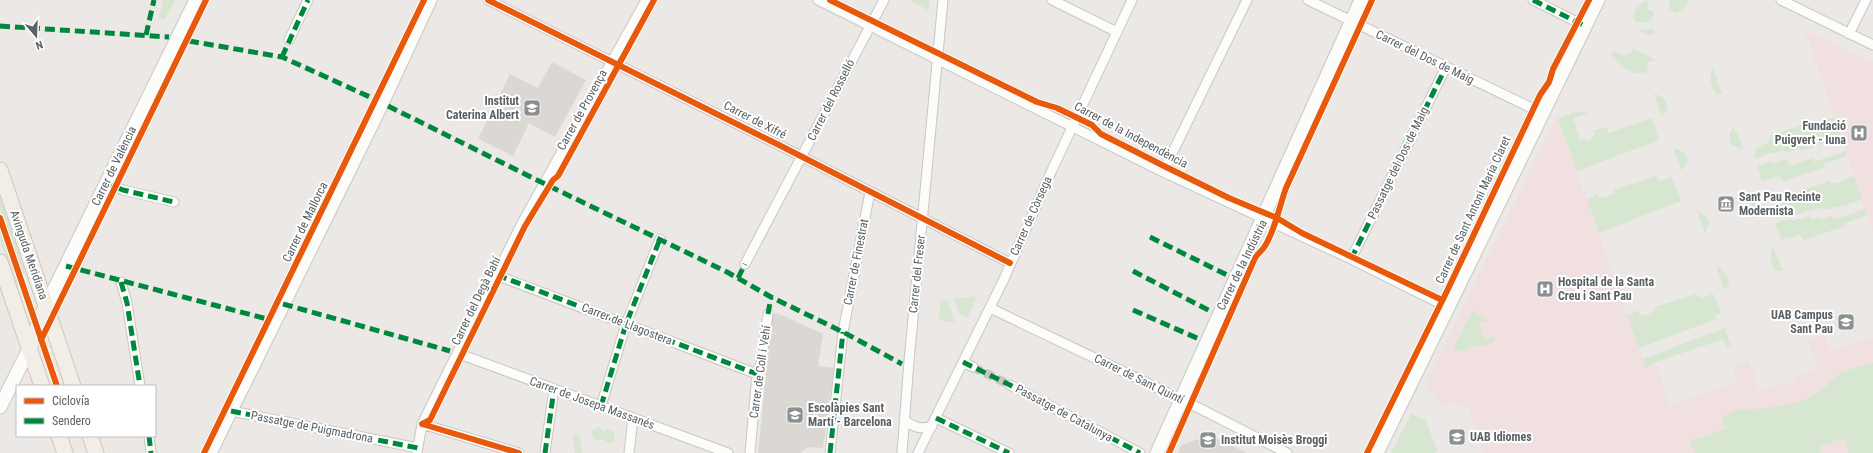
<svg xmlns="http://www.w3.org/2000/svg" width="1873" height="453" viewBox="0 0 1873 453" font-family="'Roboto Condensed',sans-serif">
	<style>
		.education { fill: #dbd8d3 }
		.medical { fill: #f0e0df }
		.green { fill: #d6e6d0 }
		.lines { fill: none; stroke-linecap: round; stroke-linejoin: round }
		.street-tunnel { stroke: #c7c6c4; stroke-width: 9; stroke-dasharray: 9 4.5; stroke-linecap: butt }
		.street-casing { stroke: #c7c7c7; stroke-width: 11 }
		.secondary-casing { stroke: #c7c7c7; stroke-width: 15 }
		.primary-casing { stroke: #d2c5b4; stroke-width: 17 }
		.street { stroke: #fcfcfb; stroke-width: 9 }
		.secondary { stroke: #fcfcfb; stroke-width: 13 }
		.primary { stroke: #f2eee7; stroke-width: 15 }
		.quiet { stroke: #00873e; stroke-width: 5; stroke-dasharray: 10 5; stroke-linecap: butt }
		.cycleway-casing { stroke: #fff; stroke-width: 8 }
		.cycleway { stroke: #e8590c; stroke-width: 6 }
		.labels { text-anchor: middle; stroke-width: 4; stroke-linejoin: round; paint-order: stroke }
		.street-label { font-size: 12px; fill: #5b6063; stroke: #fff }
		.poi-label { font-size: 12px; font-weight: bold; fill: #5b6063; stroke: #fff; text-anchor: start }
	</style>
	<rect width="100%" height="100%" fill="#ebe8e5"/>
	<path class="education" d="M 552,62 L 586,80 L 555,137 L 529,123 L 513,156 L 478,139 L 510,74 L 538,88 Z
		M 777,313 L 823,334 L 818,366 L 834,368 L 823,448 L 807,447 L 800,453 L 758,453 L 772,315 Z
		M 1211,435 L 1247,453 L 1178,453 L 1181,445 Z"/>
	<path class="medical" d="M 1805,30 L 1873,63 L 1873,233 L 1854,176 Z
		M 1558,112 L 1558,119 L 1646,368 L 1656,362 L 1670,406 L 1738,382 L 1733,366 L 1749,360 L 1759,390 L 1782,382 L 1785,385 L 1790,385 L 1794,382 L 1794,378 L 1818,369 L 1808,341 L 1824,335 L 1830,351 L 1873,337 L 1873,453 L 1484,453 L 1469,408 L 1455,402 L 1442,406 L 1440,401 L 1433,398 L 1435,394 L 1424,388 Z"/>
	<path class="green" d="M 163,0 L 175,0 L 165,20 L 159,18 Z
		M 910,0 L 930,0 L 928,10 Z
		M 1646,0 L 1649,3 L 1647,9 L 1652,11 L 1654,14 L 1650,21 L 1643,23 L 1636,22 L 1633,18 L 1636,9 Z
		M 1670,0 L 1688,0 L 1688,2 L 1683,10 L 1676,13 L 1669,9 Z
		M 1652,29 L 1656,33 L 1649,36 L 1638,30 Z
		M 1633,49 L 1656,60 L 1648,62 L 1647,72 C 1630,77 1622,65 1610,55 L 1615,51 C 1622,57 1629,58 1633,49 Z
		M 1713,68 L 1722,94 L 1717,94 C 1709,86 1709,77 1713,68 Z
		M 1654,94 C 1663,96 1667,100 1667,110 L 1662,117 Z
		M 1578,111 L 1580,113 L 1587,111 L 1587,113 L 1573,118 L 1580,140 L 1585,138 L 1586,141 L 1592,140 L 1591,137 L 1595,135 L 1593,131 L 1606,127 L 1609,133 L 1652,118 L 1659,140 L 1577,171 L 1558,119 Z
		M 1834,117 L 1841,137 L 1801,151 L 1800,148 L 1785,153 L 1784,150 L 1770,154 L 1769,153 L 1755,159 L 1755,148 L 1768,143 L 1770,136 L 1809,122 L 1810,125 L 1815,124 L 1816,125 L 1822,123 L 1822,121 Z
		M 1733,128 L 1739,137 L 1743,150 L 1732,145 C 1729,139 1728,133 1733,128 Z
		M 1674,149 C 1688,151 1691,161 1681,170 Z
		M 1846,151 L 1847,156 L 1824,164 L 1825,167 L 1783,181 L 1779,176 L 1762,181 L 1757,166 L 1771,161 L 1772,164 L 1787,159 L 1790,166 L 1813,158 L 1814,162 Z
		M 1656,176 L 1660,181 L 1672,177 L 1681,201 L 1599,233 L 1587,200 L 1597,193 L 1599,198 L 1604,197 L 1605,198 L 1615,193 L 1614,190 Z
		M 1854,176 L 1862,199 L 1846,205 L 1827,209 L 1820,208 L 1792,216 L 1790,214 L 1776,218 L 1776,206 L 1789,201 L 1788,196 L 1829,181 L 1830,184 L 1842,182 L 1842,180 Z
		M 1754,192 L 1759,196 L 1765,214 L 1758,215 C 1751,207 1748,201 1754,192 Z
		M 0,197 L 25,272 L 23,277 L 0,209 Z
		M 1865,209 L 1867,215 L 1844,224 L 1845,226 L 1804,240 L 1800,235 L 1791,238 L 1785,237 L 1782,240 L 1775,223 L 1791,218 L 1793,221 L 1809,216 L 1813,220 L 1818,217 L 1823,219 L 1832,216 L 1833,220 Z
		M 1697,210 L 1708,219 L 1709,224 L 1705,233 Z
		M 0,229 L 19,285 L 17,289 L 0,240 Z
		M 1773,246 L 1783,271 L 1776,271 C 1771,262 1769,256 1773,246 Z
		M 1716,265 C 1723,269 1729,276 1729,285 L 1724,289 Z
		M 1696,294 L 1701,298 L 1713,294 L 1722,313 L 1715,315 L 1716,319 L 1639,348 L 1627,316 L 1638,310 L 1640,316 L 1645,314 L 1646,316 L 1656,310 L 1655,307 Z
		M 977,296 L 967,318 L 959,314 L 954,299 Z
		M 941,300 L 948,301 L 955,323 L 939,320 Z
		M 1472,311 L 1489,320 L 1478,323 L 1484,340 L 1494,337 L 1495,341 L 1486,346 L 1477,345 L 1464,351 L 1453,349 Z
		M 1725,328 L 1731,346 L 1726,347 L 1723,339 L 1656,362 L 1646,368 L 1643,359 Z
		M 1873,363 L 1873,453 L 1849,453 L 1844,438 L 1819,446 L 1821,453 L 1695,453 L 1689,441 L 1726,429 L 1722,417 L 1742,409 L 1758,409 L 1787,405 L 1805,400 L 1823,389 L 1841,372 Z
		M 1411,414 L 1426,420 L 1437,451 L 1434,453 L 1391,453 Z
		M 599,427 L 604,432 L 607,430 L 613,431 L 615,436 L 614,441 L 609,443 L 602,439 L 598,441 L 593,438 L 592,431 Z
		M 573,435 L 579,435 L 582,453 L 575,453 Z"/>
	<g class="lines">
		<path class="street-tunnel" d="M 973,367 L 1010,385"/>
		<g class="street-casing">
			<path id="street" d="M 488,0 L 779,145 L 1010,263
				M 818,0 L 1163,172 L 1351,259 L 1447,307
				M 1052,0 L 1117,32
				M 1308,0 L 1542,113
				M 1533,0 L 1585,26
				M 1781,0 L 1873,45
				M 1849,34 L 1866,0
				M 289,40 L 308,0
				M 1163,172 L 1247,0
				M 105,183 L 123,190 L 174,202
				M 1351,259 L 1446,67
				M 745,264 L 884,0
				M 496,275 L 757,374
				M 121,282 L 127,303 L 140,386
				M 990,308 L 1191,404 L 1287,453
				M 457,353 L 728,453
				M 963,362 L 973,367
				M 1010,385 L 1140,453
				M 601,406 L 626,324 L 660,239
				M 231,411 L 418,448
				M 936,418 L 1009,453
				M 904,420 C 914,427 920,430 932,426
				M 422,424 L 519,453
				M 149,436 L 151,453
				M 417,453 L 422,424 L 521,225 L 646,0
				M 545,453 L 554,389
				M 629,453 L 633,418
				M 750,453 L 757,374 L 761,364 L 768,314
				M 830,453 L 843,332 L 870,192
				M 902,453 L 909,361 L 943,0
				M 918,453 L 1004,279 L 1052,170 L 1132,0"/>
		</g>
		<g class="secondary-casing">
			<path id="secondary" d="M 46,306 L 196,0
				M 0,407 L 29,349
				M 210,453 L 377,114 L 430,0
				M 1157,453 L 1361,0
				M 1377,453 L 1598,0"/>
		</g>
		<g class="primary-casing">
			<path id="primary" d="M 0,170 L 73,386
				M 0,262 L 42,386
				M 29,349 L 46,306
				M 59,436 L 65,453
				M 90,436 L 96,453"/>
		</g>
		<use href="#street" class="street"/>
		<use href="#secondary" class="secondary"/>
		<use href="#primary" class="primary"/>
		<path class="quiet" d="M 1533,0 L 1585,26
			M 0,26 L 169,37
			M 146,35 L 154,0
			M 189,41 L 282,57 L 372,98
			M 282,57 L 308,0
			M 388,106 L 545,184 L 727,272 L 771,297 L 843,332 L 902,364
			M 105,183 L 123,190 L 174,202
			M 1150,237 L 1227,275
			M 1351,259 L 1446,67
			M 66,266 L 271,320
			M 1133,271 L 1212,312
			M 497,275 L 757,374
			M 738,278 L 745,264
			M 121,282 L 127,303 L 140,386
			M 283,304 L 450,351
			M 1133,310 L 1199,339
			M 768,314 L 771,297
			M 963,362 L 1010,385 L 1140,453
			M 601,406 L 626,324 L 660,239
			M 231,411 L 418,448
			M 936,418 L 1009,453
			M 149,436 L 151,453
			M 545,453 L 554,389
			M 830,453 L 843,332"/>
		<g class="cycleway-casing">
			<path id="cycleway" d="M 488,0 L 779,145 L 1010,263
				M 830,0 L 1037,102 L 1057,108 L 1092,125 L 1101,134 L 1166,167 L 1229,198 L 1277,218 L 1302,233 L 1442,300
				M 0,218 L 57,386
				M 41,340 L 206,0
				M 422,424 L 430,420 L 525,226 L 553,180 L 558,176 L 654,0
				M 422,424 L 519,453
				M 204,453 L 424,0
				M 1169,453 L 1255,258 C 1258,253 1262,251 1265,246 C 1276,228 1279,207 1286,188 L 1372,0
				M 1367,453 L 1447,291 L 1540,95 L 1549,82 L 1553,69 L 1589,0"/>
		</g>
		<use href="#cycleway" class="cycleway"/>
	</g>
	<defs>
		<g id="school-square" transform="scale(0.9)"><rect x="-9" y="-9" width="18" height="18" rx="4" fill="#8d9090" stroke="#fff"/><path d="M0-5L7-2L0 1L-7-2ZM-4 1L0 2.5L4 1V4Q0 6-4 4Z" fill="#fff"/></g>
		<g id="hospital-square" transform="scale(0.9)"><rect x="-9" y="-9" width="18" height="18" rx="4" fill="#8d9090" stroke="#fff"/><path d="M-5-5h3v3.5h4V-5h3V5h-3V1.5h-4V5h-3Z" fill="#fff"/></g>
		<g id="museum-square" transform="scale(0.9)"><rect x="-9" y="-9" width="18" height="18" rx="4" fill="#8d9090" stroke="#fff"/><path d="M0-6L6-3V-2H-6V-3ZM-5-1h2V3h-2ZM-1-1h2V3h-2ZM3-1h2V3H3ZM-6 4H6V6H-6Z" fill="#fff"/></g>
		<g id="university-square" transform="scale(0.9)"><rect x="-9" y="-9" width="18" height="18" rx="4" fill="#8d9090" stroke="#fff"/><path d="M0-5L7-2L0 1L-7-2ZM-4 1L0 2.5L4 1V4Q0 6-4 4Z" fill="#fff"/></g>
	</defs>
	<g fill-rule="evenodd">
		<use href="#school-square" x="532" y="108"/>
		<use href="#hospital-square" x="1859" y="133"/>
		<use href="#museum-square" x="1726" y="204"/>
		<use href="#hospital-square" x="1545" y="289"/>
		<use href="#university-square" x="1846" y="322"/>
		<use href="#school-square" x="795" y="415"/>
		<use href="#university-square" x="1457" y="437"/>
		<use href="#school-square" x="1208" y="440"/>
	</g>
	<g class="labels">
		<g class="street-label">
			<text transform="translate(1425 57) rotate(26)" y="4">Carrer del Dos de Maig</text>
			<text transform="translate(831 100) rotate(-63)" y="4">Carrer del Rosselló</text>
			<text transform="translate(582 110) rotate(-61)" y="4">Carrer de Provença</text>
			<text transform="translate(755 120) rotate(27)" y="4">Carrer de Xifré</text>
			<text transform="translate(1131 135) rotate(28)" y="4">Carrer de la Independència</text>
			<text transform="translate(1398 163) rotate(-64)" y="4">Passatge del Dos de Maig</text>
			<text transform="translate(114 166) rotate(-64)" y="4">Carrer de València</text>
			<text transform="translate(1473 210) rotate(-65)" y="4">Carrer de Sant Antoni Maria Claret</text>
			<text transform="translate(1031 216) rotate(-66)" y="4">Carrer de Còrsega</text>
			<text transform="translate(305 222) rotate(-64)" y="4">Carrer de Mallorca</text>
			<text transform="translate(29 255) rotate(71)" y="4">Avinguda Meridiana</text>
			<text transform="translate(856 262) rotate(-79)" y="4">Carrer de Finestrat</text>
			<text transform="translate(1242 265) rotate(-64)" y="4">Carrer de la Indústria</text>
			<text transform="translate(917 274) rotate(-84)" y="4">Carrer del Freser</text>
			<text transform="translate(476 301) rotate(-64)" y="4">Carrer del Degà Bahí</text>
			<text transform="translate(627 324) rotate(21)" y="4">Carrer de Llagostera</text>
			<text transform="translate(760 372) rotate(-82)" y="4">Carrer de Coll i Vehí</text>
			<text transform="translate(1139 379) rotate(26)" y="4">Carrer de Sant Quintí</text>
			<text transform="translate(592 403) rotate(20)" y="4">Carrer de Josepa Massanés</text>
			<text transform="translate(1064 413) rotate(28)" y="4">Passatge de Catalunya</text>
			<text transform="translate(312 427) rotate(11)" y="4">Passatge de Puigmadrona</text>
		</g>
		<g class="poi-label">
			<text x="519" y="105" text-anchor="end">Institut<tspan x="519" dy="14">Caterina Albert</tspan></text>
			<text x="1846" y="130" text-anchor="end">Fundació<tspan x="1846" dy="14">Puigvert - Iuna</tspan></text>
			<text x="1739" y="201">Sant Pau Recinte<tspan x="1739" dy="14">Modernista</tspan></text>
			<text x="1558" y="286">Hospital de la Santa<tspan x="1558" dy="14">Creu i Sant Pau</tspan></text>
			<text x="1833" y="319" text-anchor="end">UAB Campus<tspan x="1833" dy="14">Sant Pau</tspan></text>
			<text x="808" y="412">Escolàpies Sant<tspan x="808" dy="14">Martí - Barcelona</tspan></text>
			<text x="1470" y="441">UAB Idiomes</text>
			<text x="1221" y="444">Institut Moisès Broggi</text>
		</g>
	</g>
	<rect x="16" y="385" width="140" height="52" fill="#ffffff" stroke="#bdbfc1"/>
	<rect x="24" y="398" width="20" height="6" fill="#e8590c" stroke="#bdbfc1"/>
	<text x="52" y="405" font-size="12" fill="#5b6063">Ciclovía</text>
	<rect x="24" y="418" width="20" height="6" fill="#00873e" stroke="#bdbfc1"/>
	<text x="52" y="425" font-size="12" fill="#5b6063">Sendero</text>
	<g transform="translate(36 36) rotate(161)" stroke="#ffffff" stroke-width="3" paint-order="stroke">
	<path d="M0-3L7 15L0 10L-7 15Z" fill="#5b6063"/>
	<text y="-6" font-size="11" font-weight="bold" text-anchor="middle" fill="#5b6063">N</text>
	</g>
</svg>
